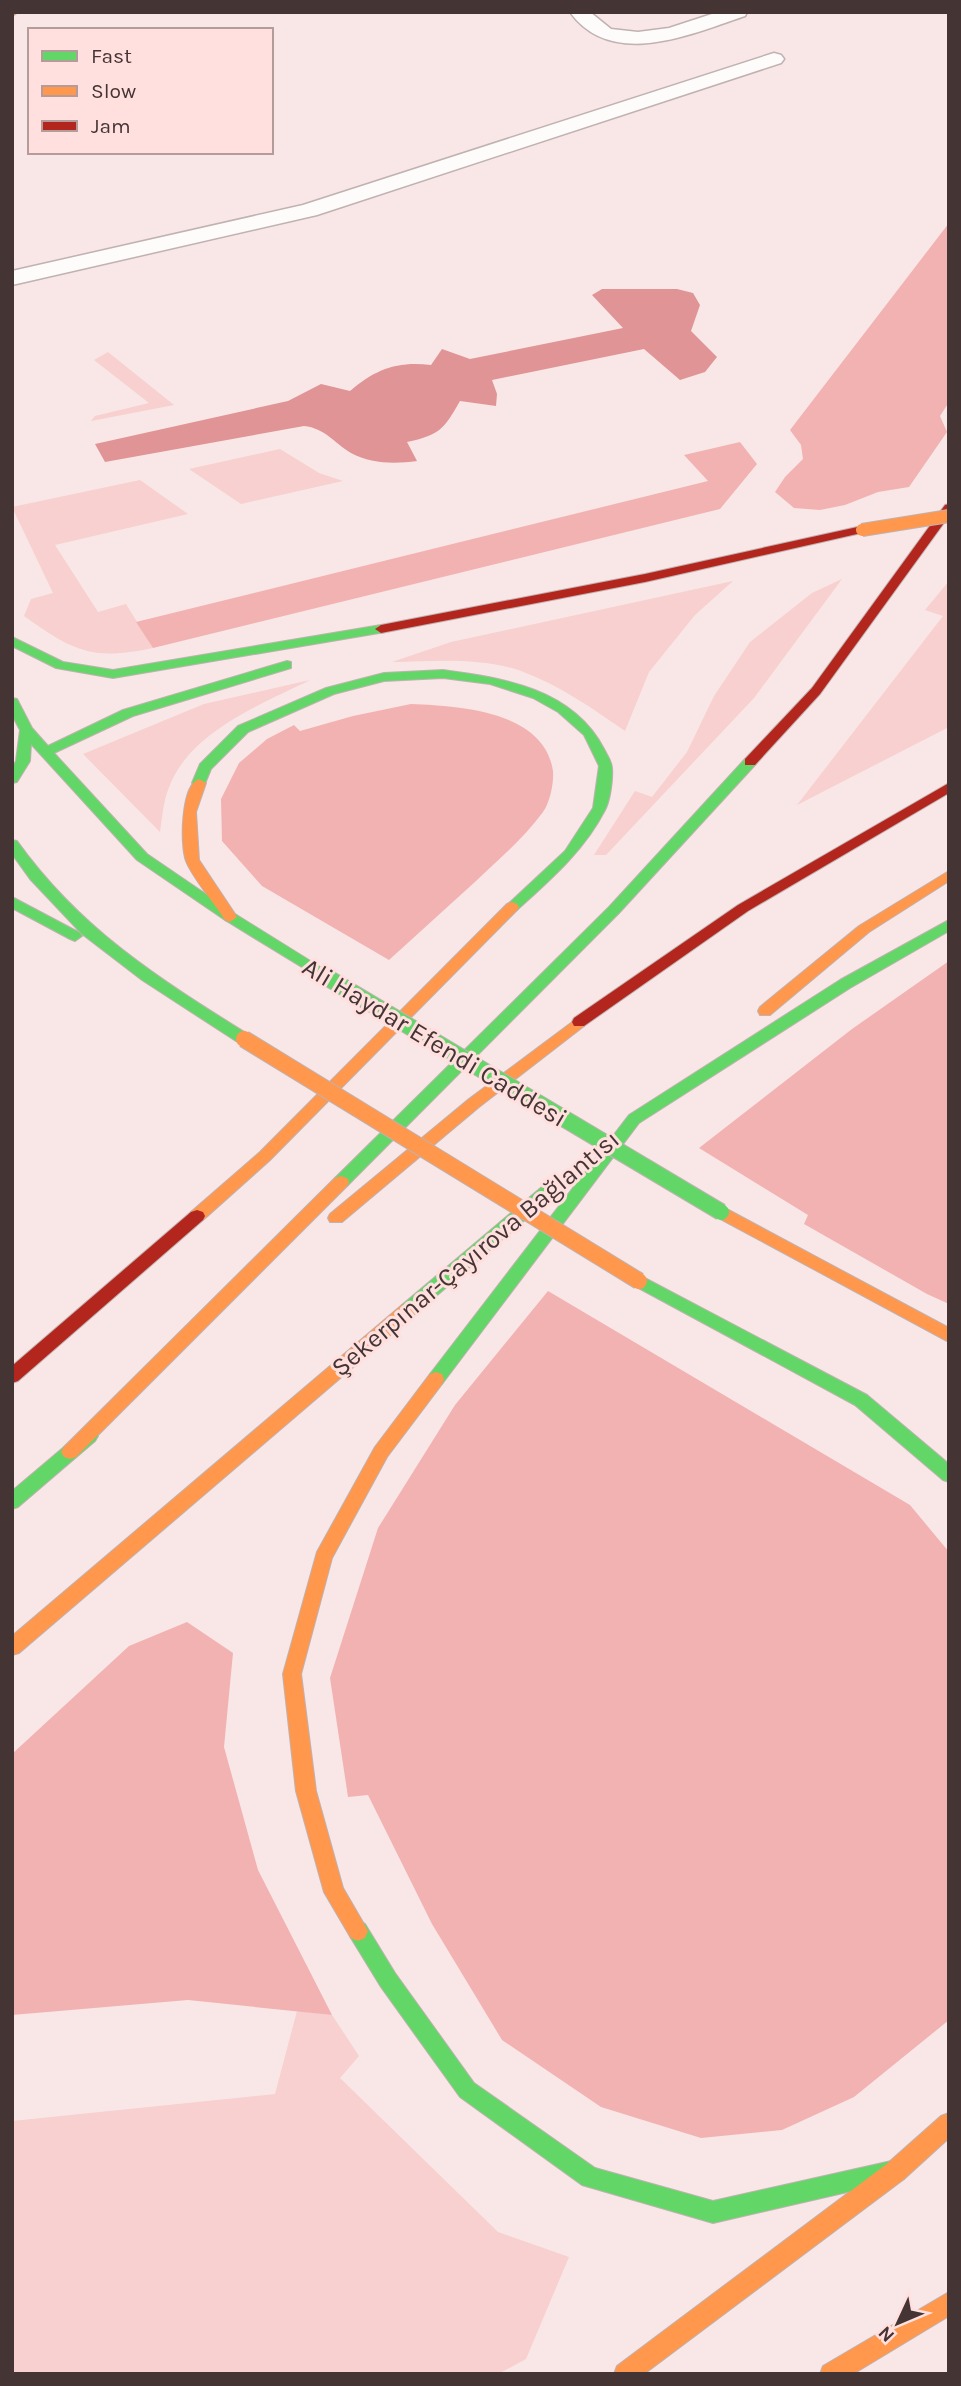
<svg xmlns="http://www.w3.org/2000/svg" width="961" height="2386" viewBox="0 0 961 2386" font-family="Karla,sans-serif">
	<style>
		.green { fill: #f7d0cf }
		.forest { fill: #f2b2b2 }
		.water { fill: #e09495 }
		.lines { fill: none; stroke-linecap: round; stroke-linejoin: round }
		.lane-casing { stroke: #c0b2b1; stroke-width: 3 }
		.fast-casing { stroke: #c0b2b1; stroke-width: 2 }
		.slow-casing { stroke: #c0b2b1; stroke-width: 2 }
		.jam-casing { stroke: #c0b2b1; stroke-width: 2 }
		.lane { fill: #fefbfb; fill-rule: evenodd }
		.fast { fill: #63d668; fill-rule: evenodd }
		.slow { fill: #ff974d; fill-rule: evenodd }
		.jam { fill: #b3261e; fill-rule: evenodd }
		.fast-bridge-casing { stroke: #c0b2b1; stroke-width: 18; stroke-linecap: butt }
		.slow-bridge-far1-casing { stroke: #c0b2b1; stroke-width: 14; stroke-linecap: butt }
		.slow-bridge-casing { stroke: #c0b2b1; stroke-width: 18; stroke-linecap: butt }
		.fast-bridge { stroke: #63d668; stroke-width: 16 }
		.slow-bridge-far1 { stroke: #ff974d; stroke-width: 12 }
		.slow-bridge { stroke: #ff974d; stroke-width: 16 }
		.labels { text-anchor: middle; stroke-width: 6; stroke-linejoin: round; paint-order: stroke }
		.street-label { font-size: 26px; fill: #443534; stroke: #ffe0df }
	</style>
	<rect width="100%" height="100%" fill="#f8e7e6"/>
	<path class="green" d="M 108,352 L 174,405 L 91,421 L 95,416 L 149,403 L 94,360 Z
		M 280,449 L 319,473 L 343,481 L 241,504 L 189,469 Z
		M 140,480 L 188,514 L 55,545 L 98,612 L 126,604 L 153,648 C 92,661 73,651 24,616 L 31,599 L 53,593 L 12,507 Z
		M 842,579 L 754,698 L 606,855 L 594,855 L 635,791 L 652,797 L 687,752 L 714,696 L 750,642 L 812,593 Z
		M 733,581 L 695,615 L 649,672 L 625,731 C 592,708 559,685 521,671 C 481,657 434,661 392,662 L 451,642 Z
		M 949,581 L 949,727 L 797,805 L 943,616 L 925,610 Z
		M 310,680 C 260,705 188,732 168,790 C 163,803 162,819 160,832 L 83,754 L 204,704 Z
		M 297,2011 L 332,2015 L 359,2056 L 340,2078 L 498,2232 L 569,2257 L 526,2359 L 498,2374 L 12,2374 L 12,2121 L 275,2094 Z"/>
	<path class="forest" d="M 949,223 L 949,402 L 940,416 L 947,432 L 909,487 L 878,492 L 845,505 L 820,510 L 794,508 L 775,492 L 785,477 L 803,459 L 801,445 L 790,430 Z
		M 740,442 L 757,464 L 720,509 L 153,648 L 136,622 L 708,481 L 684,455 Z
		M 411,704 C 460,706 544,711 553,771 C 554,783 550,802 543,812 C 524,838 499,859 476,881 C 447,907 418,934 389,960 L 262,886 L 222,841 L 221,799 L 239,763 L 267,739 L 294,725 L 300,731 L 353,716 Z
		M 949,961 L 949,1304 L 927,1294 L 804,1224 L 808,1215 L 699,1148 L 852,1029 Z
		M 548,1291 L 910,1505 L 949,1552 L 949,2020 L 854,2097 L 782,2130 L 701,2138 L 601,2107 L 502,2040 L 432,1924 L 368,1795 L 348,1797 L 330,1678 L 378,1528 L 455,1405 Z
		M 187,1622 L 233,1653 L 224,1747 L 258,1870 L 332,2015 L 188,2000 L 12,2015 L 12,1754 L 129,1646 Z"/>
	<path class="water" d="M 602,289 L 677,289 L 693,293 L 700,305 L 691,331 L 717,357 L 705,372 L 680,380 L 644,349 L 492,380 L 497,394 L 496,406 L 460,401 C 444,429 440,435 407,442 L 417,461 C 395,464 371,464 351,453 C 334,443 325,428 304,426 L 105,462 L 95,444 L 288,401 L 321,384 L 350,391 C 376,369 397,361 431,365 L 442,349 L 470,359 L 623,328 L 592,295 Z"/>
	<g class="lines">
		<g class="lane-casing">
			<path id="lane" d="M 570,12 L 590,12 L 611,29 L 638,32 L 669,28 L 718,12 L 747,12 L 745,16 C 691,34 612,70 570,12 Z
				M 774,53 L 781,55 L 784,59 L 781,63 L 317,215 L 12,285 L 12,271 L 303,205 Z"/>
		</g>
		<g class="fast-casing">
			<path id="fast" d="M 381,625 L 385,626 L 385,632 L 113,678 L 56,668 L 12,646 L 12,637 L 63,662 L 113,670 Z
				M 287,661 L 291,662 L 291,668 L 133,716 L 54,753 L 147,854 L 235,914 L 333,975 L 335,978 L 328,983 L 225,920 L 137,860 L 31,744 L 30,761 L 17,782 L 12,783 L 12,768 L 16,761 L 20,730 L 12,715 L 12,698 L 17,699 L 32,728 L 48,746 L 123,710 Z
				M 443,670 C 504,678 573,689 604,749 C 607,755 612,762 612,768 C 613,780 610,801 605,810 C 584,851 550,880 517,910 L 512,912 L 505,907 L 565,851 L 593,808 L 599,766 L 584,735 L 558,712 L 533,698 L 490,684 L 443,678 L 384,681 L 334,694 L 248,732 L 211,769 L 204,786 L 199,787 L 192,783 L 200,764 L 238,726 L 326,688 L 384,673 Z
				M 750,758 L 757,762 L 755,765 L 619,913 L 347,1186 L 335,1186 L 333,1182 L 335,1178 L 609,907 L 745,759 Z
				M 12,840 L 17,841 C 81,930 158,978 249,1035 L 251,1039 L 249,1043 L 239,1043 L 142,980 L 82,934 L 30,879 L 12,854 Z
				M 12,897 L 80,933 L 82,936 L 75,941 L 70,939 L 12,908 Z
				M 949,920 L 949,931 L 850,988 L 639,1123 L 442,1384 L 430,1384 L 428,1379 L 430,1374 L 629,1115 L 840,980 Z
				M 549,1184 L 557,1190 L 555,1194 L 414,1315 L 402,1315 L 400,1310 L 402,1305 L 543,1186 Z
				M 639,1275 L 867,1395 L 949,1464 L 949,1482 L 943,1480 L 855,1405 L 633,1285 L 631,1281 L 633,1277 Z
				M 89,1429 L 95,1431 L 98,1436 L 95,1441 L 18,1507 L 12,1509 L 12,1491 L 83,1431 Z
				M 358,1921 L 365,1924 L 395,1973 L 474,2083 L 595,2168 L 713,2201 L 896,2160 L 904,2163 L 907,2171 L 904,2179 L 713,2223 L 582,2185 L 460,2097 L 381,1987 L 351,1938 L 348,1931 L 351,1924 Z"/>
		</g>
		<g class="slow-casing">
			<path id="slow" d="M 12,12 L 18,12 L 14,15 Z
				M 199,779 L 206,783 L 196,812 L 199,860 L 237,917 L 230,922 L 225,920 C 215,904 192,877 186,861 C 180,845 181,785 199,779 Z
				M 949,871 L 949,881 L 869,932 L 770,1015 L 760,1015 L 758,1011 L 760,1007 L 859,926 Z
				M 512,902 L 517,904 L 519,907 L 517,910 L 270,1160 L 203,1220 L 191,1220 L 189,1216 L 191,1212 L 260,1152 L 507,904 Z
				M 579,1017 L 584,1018 L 586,1022 L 584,1026 L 479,1107 L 342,1222 L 330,1222 L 328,1218 L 330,1214 L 469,1099 Z
				M 341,1176 L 347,1178 L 349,1182 L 347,1186 L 76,1457 L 70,1459 L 64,1457 L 61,1452 L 64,1447 L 335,1178 Z
				M 721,1206 L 949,1328 L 949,1342 L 715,1216 L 713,1212 L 715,1208 Z
				M 408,1304 L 414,1305 L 416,1310 L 414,1315 L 19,1653 L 12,1655 L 12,1636 L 402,1305 Z
				M 436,1372 L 442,1374 L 444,1379 L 442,1384 L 387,1457 L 332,1558 L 301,1674 L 316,1791 L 343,1888 L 368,1931 L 365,1938 L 358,1941 L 351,1938 L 324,1892 L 296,1791 L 283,1674 L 317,1552 L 375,1447 L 430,1374 Z
				M 949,2113 L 949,2138 L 904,2179 L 644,2374 L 614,2374 L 617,2366 L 888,2163 L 941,2116 Z
				M 949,2292 L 949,2316 L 853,2374 L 820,2374 L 823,2366 Z"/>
		</g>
		<g class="jam-casing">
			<path id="jam" d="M 949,504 L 949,516 L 820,694 L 755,765 L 745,765 L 745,759 L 812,688 L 945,505 Z
				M 862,526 L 866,528 L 866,532 L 645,582 L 381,633 L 375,629 L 381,625 L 645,574 Z
				M 949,783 L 949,793 L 748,911 L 584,1026 L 574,1026 L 572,1022 L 574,1018 L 738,905 Z
				M 197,1210 L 203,1212 L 205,1216 L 203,1220 L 18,1381 L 12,1383 L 12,1366 L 191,1212 Z"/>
		</g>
		<use href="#lane" class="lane"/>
		<use href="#fast" class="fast"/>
		<use href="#slow" class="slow"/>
		<use href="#jam" class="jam"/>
		<g class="fast-bridge-casing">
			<path id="fast-bridge" d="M 328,978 L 721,1212"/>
		</g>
		<g class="slow-bridge-far1-casing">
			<path id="slow-bridge-far1" d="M 862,530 L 949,516"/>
		</g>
		<g class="slow-bridge-casing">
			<path id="slow-bridge" d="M 244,1039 L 639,1281"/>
		</g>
		<use href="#fast-bridge" class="fast-bridge"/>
		<use href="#slow-bridge-far1" class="slow-bridge-far1"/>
		<use href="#slow-bridge" class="slow-bridge"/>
	</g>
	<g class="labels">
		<g class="street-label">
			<text transform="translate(435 1042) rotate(31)" y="9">Ali Haydar Efendi Caddesi</text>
			<text transform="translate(475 1253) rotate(-40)" y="9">Şekerpınar-Çayırova Bağlantısı</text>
		</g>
	</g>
	<rect width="961" height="2386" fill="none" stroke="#443534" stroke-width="28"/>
	<rect x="28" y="28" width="245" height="126" fill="#ffe0df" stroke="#b49c9b" stroke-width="2"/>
	<rect x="42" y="51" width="35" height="10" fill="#63d668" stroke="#b49c9b" stroke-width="2"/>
	<text x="91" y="63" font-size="21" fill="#443534">Fast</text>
	<rect x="42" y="86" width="35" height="10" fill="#ff974d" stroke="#b49c9b" stroke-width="2"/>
	<text x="91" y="98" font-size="21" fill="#443534">Slow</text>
	<rect x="42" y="121" width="35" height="10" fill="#b3261e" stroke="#b49c9b" stroke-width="2"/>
	<text x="91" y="133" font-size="21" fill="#443534">Jam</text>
	<g transform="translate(898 2323) rotate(226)" stroke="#ffe0df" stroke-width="5" paint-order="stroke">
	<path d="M0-5L12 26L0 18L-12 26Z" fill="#443534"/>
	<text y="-10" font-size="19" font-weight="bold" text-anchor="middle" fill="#443534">N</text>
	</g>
</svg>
